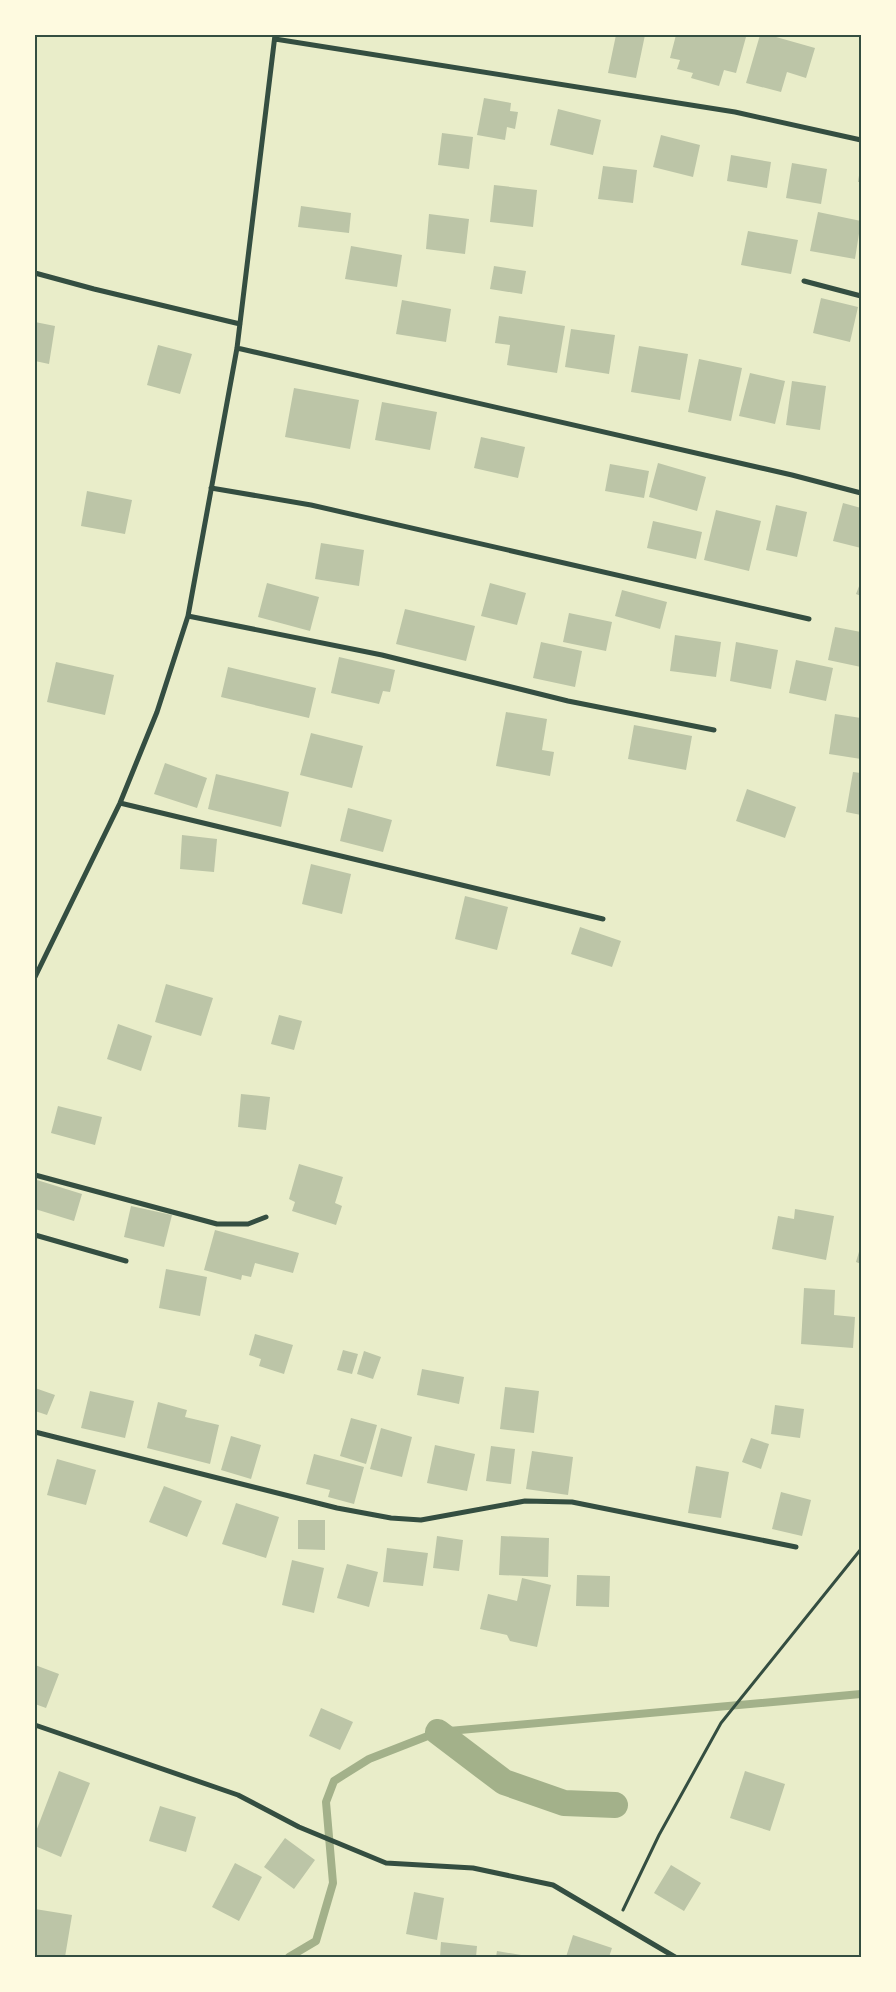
<svg xmlns="http://www.w3.org/2000/svg" width="896" height="1992" viewBox="0 0 896 1992" font-family="'Space Grotesk',sans-serif">
	<style>
		.lines { fill: none; stroke-linecap: round; stroke-linejoin: round }
		.stream { stroke: #a3b18a; stroke-width: 8 }
		.canal { stroke: #a3b18a; stroke-width: 26 }
		.building { fill: #bcc5a7 }
		.path { stroke: #344e41; stroke-width: 3 }
		.minor { stroke: #344e41; stroke-width: 5 }
		.neatline { fill: none; stroke: #344e41; stroke-width: 2 }
	</style>
	<rect width="100%" height="100%" fill="#e9edc9"/>
	<g class="lines">
		<path class="stream" d="M 289,1957 L 316,1941 L 333,1883 L 326,1802 L 334,1781 L 369,1759 L 438,1732 L 861,1694"/>
		<path class="canal" d="M 438,1732 L 504,1782 L 564,1803 L 615,1805"/>
	</g>
	<path class="building" d="M 616,35 L 645,35 L 636,78 L 608,73 Z
		M 676,35 L 738,35 L 746,37 L 736,73 L 724,70 L 719,86 L 691,78 L 693,73 L 677,69 L 680,60 L 670,58 Z
		M 760,35 L 769,35 L 815,48 L 806,78 L 787,72 L 781,92 L 746,83 Z
		M 484,98 L 511,103 L 510,111 L 518,112 L 515,129 L 507,127 L 505,140 L 477,135 Z
		M 558,109 L 601,120 L 593,155 L 550,145 Z
		M 442,133 L 473,137 L 469,169 L 438,165 Z
		M 661,135 L 700,145 L 693,177 L 653,167 Z
		M 731,155 L 771,162 L 767,188 L 727,181 Z
		M 792,163 L 827,169 L 821,204 L 786,198 Z
		M 603,166 L 637,170 L 633,203 L 598,199 Z
		M 860,169 L 861,170 L 861,182 L 858,182 Z
		M 494,185 L 537,190 L 533,227 L 490,222 Z
		M 301,206 L 351,213 L 349,233 L 298,227 Z
		M 818,212 L 861,221 L 855,259 L 810,251 Z
		M 429,214 L 469,219 L 465,254 L 426,249 Z
		M 748,231 L 798,240 L 791,274 L 741,265 Z
		M 351,246 L 402,255 L 397,287 L 345,279 Z
		M 494,266 L 526,271 L 522,294 L 490,289 Z
		M 821,298 L 858,307 L 850,342 L 813,333 Z
		M 402,300 L 451,309 L 446,342 L 396,334 Z
		M 499,316 L 565,326 L 557,373 L 507,365 L 510,345 L 495,343 Z
		M 35,322 L 55,326 L 49,364 L 35,361 Z
		M 571,329 L 615,335 L 609,374 L 565,367 Z
		M 158,345 L 192,354 L 180,394 L 147,385 Z
		M 639,346 L 688,354 L 680,400 L 631,392 Z
		M 699,359 L 742,368 L 731,421 L 688,412 Z
		M 750,373 L 785,381 L 775,424 L 739,416 Z
		M 792,381 L 826,386 L 820,430 L 786,425 Z
		M 294,388 L 359,400 L 350,449 L 285,437 Z
		M 382,402 L 437,412 L 430,450 L 375,440 Z
		M 481,437 L 525,447 L 518,478 L 474,468 Z
		M 658,463 L 706,477 L 697,511 L 649,497 Z
		M 610,464 L 649,471 L 644,498 L 605,491 Z
		M 87,491 L 132,500 L 125,534 L 81,526 Z
		M 843,503 L 861,508 L 861,548 L 833,541 Z
		M 776,505 L 807,512 L 797,557 L 766,550 Z
		M 716,510 L 761,521 L 749,571 L 704,560 Z
		M 653,521 L 702,532 L 696,559 L 647,548 Z
		M 321,543 L 364,550 L 359,586 L 315,579 Z
		M 861,581 L 861,596 L 856,594 Z
		M 267,583 L 319,597 L 310,631 L 258,617 Z
		M 490,583 L 526,593 L 517,625 L 481,616 Z
		M 622,590 L 667,602 L 660,629 L 615,616 Z
		M 405,609 L 475,626 L 466,661 L 396,644 Z
		M 569,613 L 612,622 L 606,651 L 563,642 Z
		M 835,627 L 861,632 L 861,667 L 828,660 Z
		M 675,635 L 721,642 L 716,677 L 670,671 Z
		M 541,642 L 582,651 L 575,687 L 533,678 Z
		M 736,642 L 778,650 L 771,689 L 730,681 Z
		M 339,657 L 395,670 L 390,692 L 383,691 L 379,704 L 331,693 Z
		M 796,660 L 833,668 L 826,701 L 789,693 Z
		M 56,662 L 114,675 L 105,715 L 47,702 Z
		M 228,667 L 316,688 L 309,718 L 221,697 Z
		M 506,712 L 547,719 L 542,750 L 554,752 L 550,776 L 496,766 Z
		M 835,714 L 861,718 L 861,759 L 829,754 Z
		M 634,725 L 692,736 L 686,770 L 628,759 Z
		M 311,733 L 363,746 L 352,788 L 300,775 Z
		M 165,763 L 207,778 L 197,808 L 154,794 Z
		M 853,772 L 861,773 L 861,815 L 846,812 Z
		M 216,774 L 289,792 L 281,827 L 208,809 Z
		M 747,789 L 796,807 L 785,838 L 736,821 Z
		M 348,808 L 392,820 L 383,852 L 340,841 Z
		M 182,835 L 217,839 L 214,872 L 180,869 Z
		M 311,864 L 351,874 L 342,914 L 302,904 Z
		M 465,896 L 508,907 L 497,950 L 455,939 Z
		M 580,927 L 621,941 L 612,967 L 571,954 Z
		M 166,984 L 213,998 L 201,1036 L 155,1022 Z
		M 279,1015 L 302,1021 L 294,1050 L 271,1044 Z
		M 118,1024 L 152,1036 L 141,1071 L 107,1059 Z
		M 241,1094 L 270,1097 L 266,1130 L 238,1127 Z
		M 58,1106 L 102,1117 L 95,1145 L 51,1133 Z
		M 299,1164 L 343,1177 L 335,1203 L 342,1206 L 336,1225 L 292,1211 L 295,1202 L 289,1199 Z
		M 37,1180 L 82,1194 L 74,1221 L 35,1209 L 35,1188 Z
		M 131,1206 L 172,1215 L 164,1247 L 124,1237 Z
		M 795,1209 L 834,1216 L 826,1260 L 772,1249 L 778,1216 L 794,1219 Z
		M 215,1230 L 299,1253 L 293,1273 L 255,1263 L 251,1277 L 242,1275 L 241,1280 L 204,1270 Z
		M 861,1245 L 861,1264 L 856,1262 Z
		M 166,1269 L 207,1277 L 200,1316 L 159,1308 Z
		M 804,1288 L 835,1290 L 834,1315 L 855,1317 L 853,1348 L 801,1344 Z
		M 255,1334 L 293,1345 L 284,1374 L 259,1366 L 261,1359 L 249,1355 Z
		M 343,1350 L 358,1354 L 352,1374 L 337,1370 Z
		M 364,1351 L 381,1357 L 373,1379 L 357,1374 Z
		M 422,1369 L 464,1377 L 459,1404 L 417,1395 Z
		M 505,1387 L 539,1391 L 534,1433 L 500,1429 Z
		M 35,1388 L 55,1395 L 47,1415 L 35,1411 Z
		M 90,1391 L 134,1401 L 125,1438 L 81,1428 Z
		M 158,1402 L 187,1410 L 185,1417 L 219,1425 L 210,1464 L 147,1448 Z
		M 775,1405 L 804,1409 L 800,1438 L 771,1434 Z
		M 351,1418 L 377,1425 L 366,1464 L 340,1456 Z
		M 381,1428 L 412,1437 L 402,1477 L 370,1469 Z
		M 231,1436 L 261,1445 L 251,1479 L 221,1470 Z
		M 751,1438 L 769,1444 L 761,1469 L 742,1462 Z
		M 435,1445 L 475,1454 L 467,1491 L 427,1483 Z
		M 491,1446 L 515,1449 L 511,1484 L 486,1481 Z
		M 532,1451 L 573,1457 L 568,1495 L 526,1489 Z
		M 314,1454 L 364,1467 L 354,1504 L 328,1497 L 330,1490 L 306,1484 Z
		M 57,1459 L 96,1470 L 86,1505 L 47,1495 Z
		M 696,1466 L 729,1472 L 721,1518 L 688,1513 Z
		M 164,1486 L 202,1501 L 187,1537 L 149,1522 Z
		M 781,1492 L 811,1500 L 802,1536 L 772,1529 Z
		M 236,1503 L 279,1517 L 266,1558 L 222,1544 Z
		M 298,1520 L 325,1520 L 325,1550 L 298,1549 Z
		M 437,1536 L 463,1540 L 459,1571 L 433,1568 Z
		M 501,1536 L 549,1538 L 548,1577 L 499,1575 Z
		M 387,1548 L 428,1553 L 423,1586 L 383,1582 Z
		M 292,1560 L 324,1568 L 314,1613 L 282,1605 Z
		M 347,1564 L 378,1572 L 369,1607 L 337,1598 Z
		M 577,1575 L 610,1576 L 609,1607 L 576,1606 Z
		M 522,1578 L 551,1585 L 537,1647 L 510,1641 L 507,1635 L 480,1629 L 488,1594 L 517,1601 Z
		M 35,1665 L 59,1674 L 46,1708 L 35,1704 Z
		M 321,1708 L 353,1722 L 340,1750 L 309,1736 Z
		M 59,1771 L 90,1783 L 61,1857 L 35,1846 L 35,1834 Z
		M 745,1771 L 785,1784 L 770,1831 L 730,1818 Z
		M 160,1806 L 196,1817 L 186,1852 L 149,1841 Z
		M 285,1838 L 315,1860 L 294,1889 L 264,1867 Z
		M 235,1863 L 262,1877 L 239,1921 L 212,1907 Z
		M 671,1865 L 701,1883 L 684,1911 L 654,1893 Z
		M 414,1892 L 444,1898 L 437,1940 L 406,1934 Z
		M 35,1909 L 72,1915 L 65,1957 L 35,1957 Z
		M 573,1935 L 612,1948 L 609,1957 L 566,1957 Z
		M 441,1942 L 477,1946 L 476,1957 L 440,1957 Z
		M 497,1951 L 527,1956 L 527,1957 L 496,1957 Z"/>
	<g class="lines">
		<path class="path" d="M 623,1910 L 659,1835 L 721,1723 L 861,1549"/>
		<path class="minor" d="M 275,39 L 735,112 L 861,140
			M 35,273 L 94,289 L 240,324
			M 804,281 L 861,296
			M 237,348 L 792,475 L 861,493
			M 211,488 L 311,505 L 809,619
			M 188,616 L 382,655 L 568,701 L 714,730
			M 120,803 L 603,919
			M 35,977 L 120,803 L 157,712 L 188,616 L 237,348 L 275,35
			M 35,1175 L 217,1224 L 248,1224 L 266,1217
			M 35,1235 L 126,1261
			M 35,1432 L 337,1508 L 391,1518 L 421,1520 L 525,1501 L 572,1502 L 796,1547
			M 35,1725 L 238,1795 L 299,1827 L 386,1863 L 473,1868 L 553,1885 L 675,1957"/>
	</g>
	<rect width="896" height="1992" fill="none" stroke="#fefae0" stroke-width="72"/>
	<rect x="36" y="36" width="824" height="1920" class="neatline"/>
</svg>
